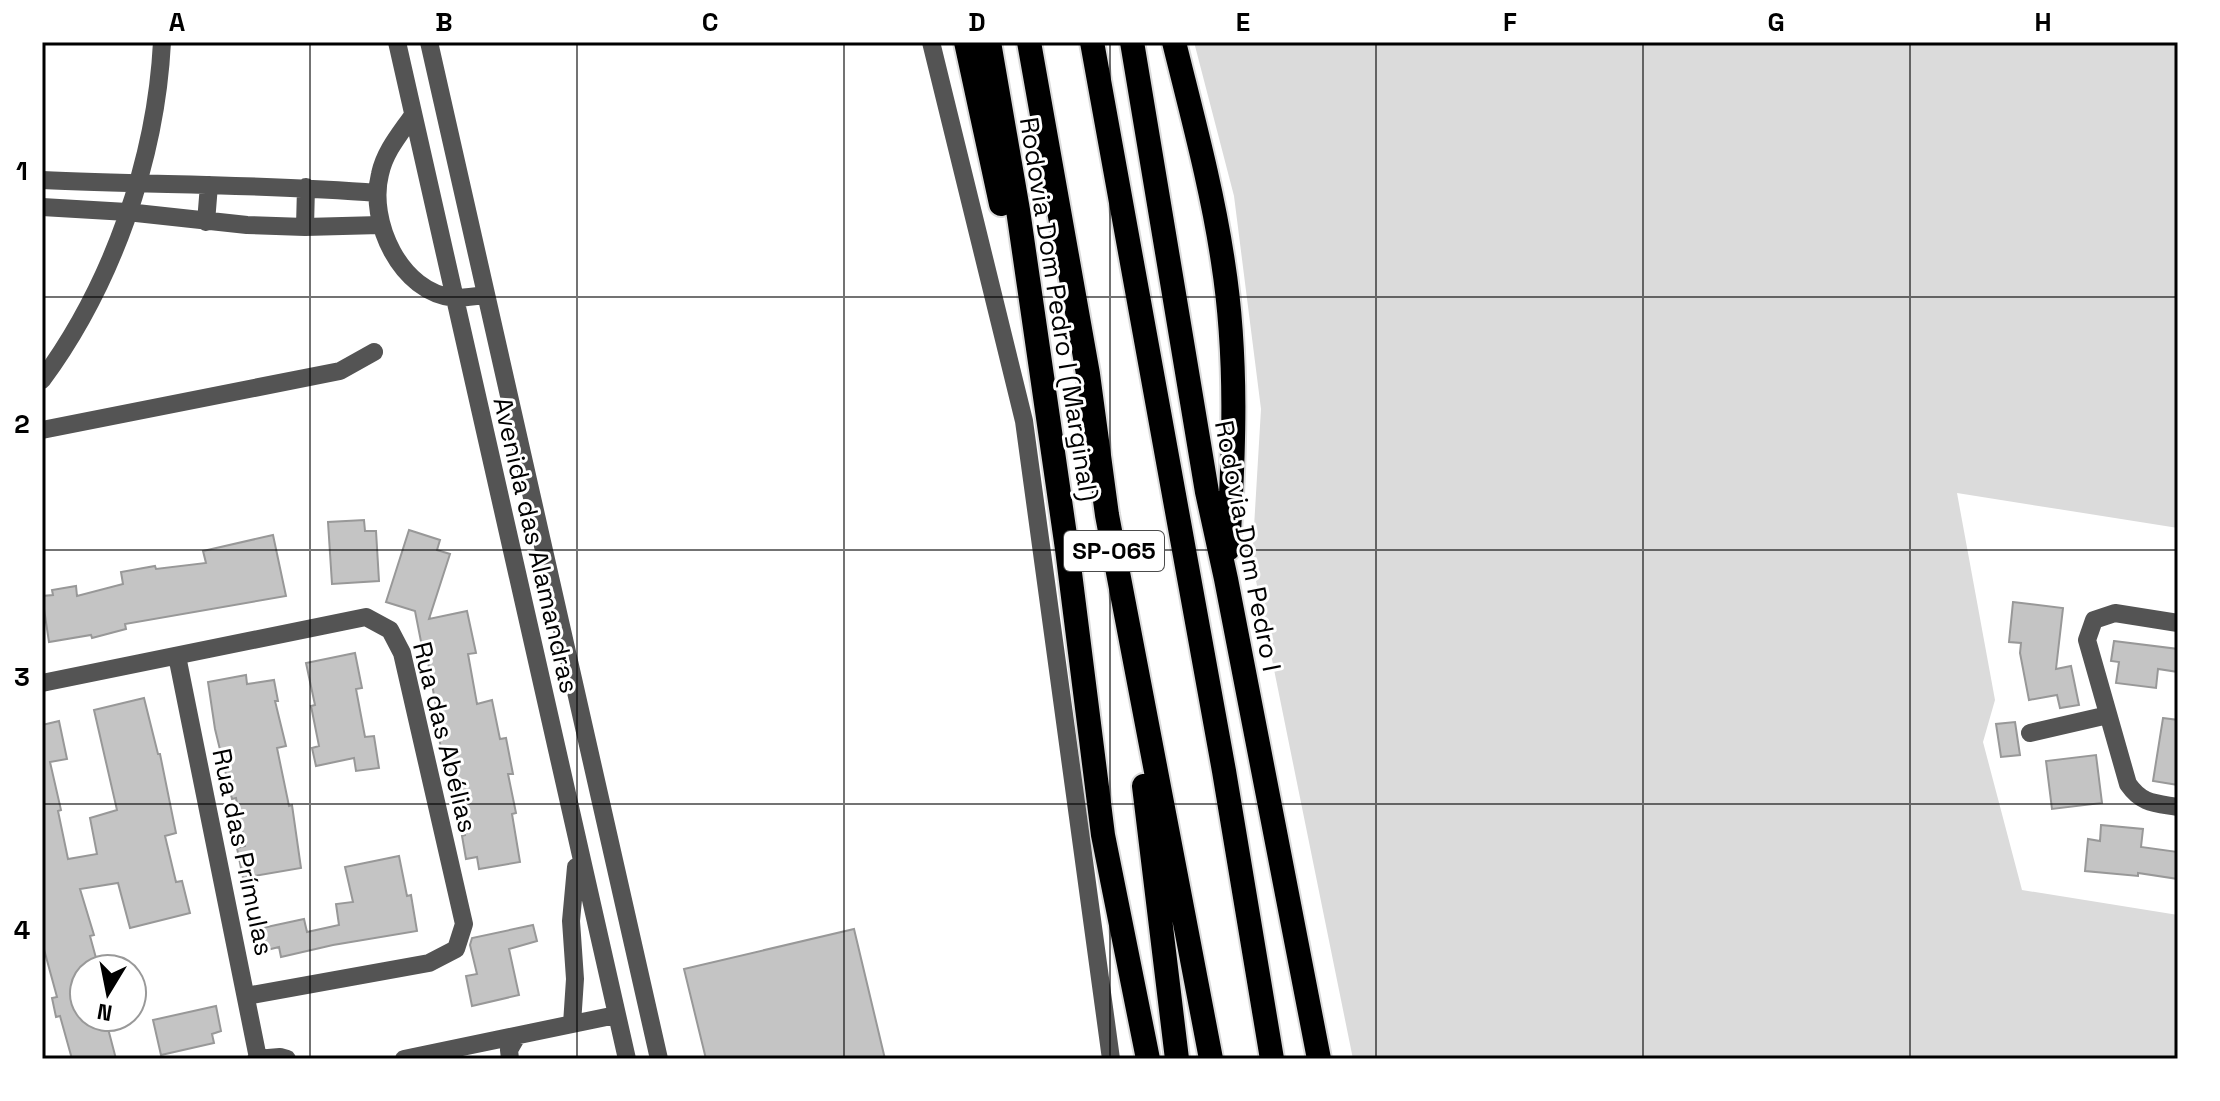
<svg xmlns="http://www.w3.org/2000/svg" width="2220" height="1101" viewBox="0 0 2220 1101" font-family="'Space Grotesk',sans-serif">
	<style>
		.green { fill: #dbdbdb }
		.building { fill: #c4c4c4; stroke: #989898; stroke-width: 2 }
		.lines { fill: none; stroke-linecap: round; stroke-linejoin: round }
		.highway-casing { stroke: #dbdbdb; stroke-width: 28 }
		.minor { stroke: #545454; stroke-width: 18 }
		.highway { stroke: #000; stroke-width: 24 }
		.grid { fill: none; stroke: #000; stroke-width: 2; stroke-opacity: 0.55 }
		.labels { text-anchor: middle; stroke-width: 6; stroke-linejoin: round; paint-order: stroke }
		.shield { fill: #fff; stroke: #4c4c4c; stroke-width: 2 }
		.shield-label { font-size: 24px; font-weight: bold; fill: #000 }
		.street-label { font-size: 26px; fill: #000; stroke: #fff }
		.neatline { fill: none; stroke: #000; stroke-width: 3 }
		.grid-label { font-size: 26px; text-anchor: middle; font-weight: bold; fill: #000 }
	</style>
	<rect width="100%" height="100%" fill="#fff"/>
	<path class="green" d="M 1194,42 L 2178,42 L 2178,528 L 1957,493 L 1995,700 L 1983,742 L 2022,890 L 2178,915 L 2178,1059 L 1353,1059 L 1252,561 L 1261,409 L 1234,196 Z"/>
	<path class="building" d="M 364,520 L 365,531 L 376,531 L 379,581 L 332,584 L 328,522 Z
		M 409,530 L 440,540 L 437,550 L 450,554 L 429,619 L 467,611 L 476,653 L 468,654 L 477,704 L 492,700 L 500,739 L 506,738 L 513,774 L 508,774 L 516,813 L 512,814 L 520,862 L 479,869 L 477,857 L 466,859 L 462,836 L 465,835 L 455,784 L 452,785 L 445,747 L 441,748 L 434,712 L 437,712 L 428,662 L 425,662 L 415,611 L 386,602 Z
		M 273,535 L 286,596 L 125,624 L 126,629 L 92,638 L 91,635 L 49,642 L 42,596 L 53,595 L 52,590 L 76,586 L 77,596 L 123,584 L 121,572 L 155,566 L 156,569 L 206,563 L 203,551 Z
		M 2013,602 L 2063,608 L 2056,669 L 2071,666 L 2079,705 L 2060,708 L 2057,695 L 2029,700 L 2020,653 L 2021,643 L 2009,642 Z
		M 2114,641 L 2178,649 L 2178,672 L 2158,669 L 2156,688 L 2116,683 L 2119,662 L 2111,661 Z
		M 355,653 L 362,688 L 356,689 L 365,737 L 374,736 L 379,768 L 356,771 L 354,758 L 316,766 L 312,748 L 319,746 L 311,706 L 315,705 L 306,663 Z
		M 246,675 L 247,684 L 274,680 L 278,701 L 275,701 L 286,746 L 277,748 L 289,806 L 292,805 L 301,868 L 243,878 L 237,848 L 245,846 L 236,798 L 232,799 L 215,729 L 208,682 Z
		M 144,698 L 158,754 L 160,754 L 176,833 L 165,836 L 176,882 L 182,881 L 190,913 L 130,928 L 118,883 L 80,889 L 94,935 L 90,936 L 99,969 L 84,969 L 84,1017 L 105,1017 L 116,1059 L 72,1059 L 60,1016 L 56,1017 L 52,998 L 57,997 L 42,942 L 42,725 L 59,721 L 67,759 L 50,762 L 61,810 L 58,811 L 68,859 L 97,854 L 90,818 L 117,810 L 94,710 Z
		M 2163,718 L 2178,720 L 2178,785 L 2153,781 Z
		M 2015,722 L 2020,755 L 2001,757 L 1996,724 Z
		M 2096,755 L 2102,803 L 2052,809 L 2046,761 Z
		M 2101,825 L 2143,829 L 2141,847 L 2178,852 L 2178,879 L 2138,873 L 2138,876 L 2085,871 L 2088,839 L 2100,841 Z
		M 399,856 L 407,896 L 411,895 L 417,931 L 333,945 L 281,957 L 279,947 L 267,950 L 262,928 L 304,919 L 307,932 L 339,925 L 336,904 L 353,902 L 345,867 Z
		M 533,925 L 537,941 L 509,949 L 519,995 L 472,1006 L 466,976 L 477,974 L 470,945 L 472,938 Z
		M 854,929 L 885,1059 L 706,1059 L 684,969 Z
		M 216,1006 L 221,1031 L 212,1034 L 214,1043 L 161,1055 L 153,1020 Z"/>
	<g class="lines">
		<g class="highway-casing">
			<path id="highway" d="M 966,42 L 1001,204
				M 989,42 L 1018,210 L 1067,549 L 1103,835 L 1148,1059
				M 1029,42 L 1088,374 L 1107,515 L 1211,1059
				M 1092,42 L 1224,771 L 1272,1059
				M 1132,42 L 1207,492 L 1226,579 L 1319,1059
				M 1174,42 C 1192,115 1212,188 1223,262 C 1238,358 1234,453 1228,549
				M 1144,786 L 1177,1059"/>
		</g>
		<path class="minor" d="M 397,42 L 627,1059
			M 429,42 L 659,1059
			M 931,42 L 1024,421 L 1111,1059
			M 413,115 C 400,134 385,151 380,174 C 368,221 400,293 455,298 C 465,298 476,296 486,295
			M 42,180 C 154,185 265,184 377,193
			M 42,207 L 127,212 L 247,225 L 305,227 L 380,225
			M 206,222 L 209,185
			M 305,227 L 306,187
			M 42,380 C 112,285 156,160 162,42
			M 42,430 L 340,371 L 374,352
			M 2178,623 L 2115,613 L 2094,620 L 2087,640 L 2128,784 C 2142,804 2154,803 2178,807
			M 177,656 L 258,1058
			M 42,683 L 366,617 L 390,630 L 402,653 L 464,924 L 456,949 L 429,963 L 246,996
			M 2030,733 L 2108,715
			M 572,1024 L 575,979 L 571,921 L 576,867
			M 256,1059 L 280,1057 L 287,1059
			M 404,1059 L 616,1015
			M 510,1059 L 509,1050 L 517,1036"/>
		<use href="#highway" class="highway"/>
	</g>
	<path class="grid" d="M 310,42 L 310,1059M 577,42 L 577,1059M 844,42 L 844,1059M 1110,42 L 1110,1059M 1376,42 L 1376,1059M 1643,42 L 1643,1059M 1910,42 L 1910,1059M 42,297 L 2178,297M 42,550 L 2178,550M 42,804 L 2178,804"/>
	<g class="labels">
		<rect class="shield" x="1064" y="531" width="100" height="40" rx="6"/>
		<g class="shield-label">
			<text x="1114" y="559">SP-065</text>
		</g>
		<g class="street-label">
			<text transform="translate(1059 309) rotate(81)" y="9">Rodovia Dom Pedro I (Marginal)</text>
			<text transform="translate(536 545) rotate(77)" y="9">Avenida das Alamandras</text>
			<text transform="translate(1248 546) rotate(79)" y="9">Rodovia Dom Pedro I</text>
			<text transform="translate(445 737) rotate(76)" y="9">Rua das Abélias</text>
			<text transform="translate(243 852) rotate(78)" y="9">Rua das Prímulas</text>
		</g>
	</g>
	<rect width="2220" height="1101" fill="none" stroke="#ffffff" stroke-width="88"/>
	<g transform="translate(108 993) rotate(190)"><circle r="38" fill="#ffffff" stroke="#999999" stroke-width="2"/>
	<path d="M0-6L14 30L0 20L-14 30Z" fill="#000000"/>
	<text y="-12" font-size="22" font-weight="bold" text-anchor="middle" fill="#000000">N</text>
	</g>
	<rect x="44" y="44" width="2132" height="1013" class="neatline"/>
	<g class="grid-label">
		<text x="177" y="31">A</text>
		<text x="444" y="31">B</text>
		<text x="710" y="31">C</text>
		<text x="977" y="31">D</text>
		<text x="1243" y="31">E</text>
		<text x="1510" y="31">F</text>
		<text x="1776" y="31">G</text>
		<text x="2043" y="31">H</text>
		<text x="22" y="180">1</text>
		<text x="22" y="433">2</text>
		<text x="22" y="686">3</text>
		<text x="22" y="939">4</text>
	</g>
</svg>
